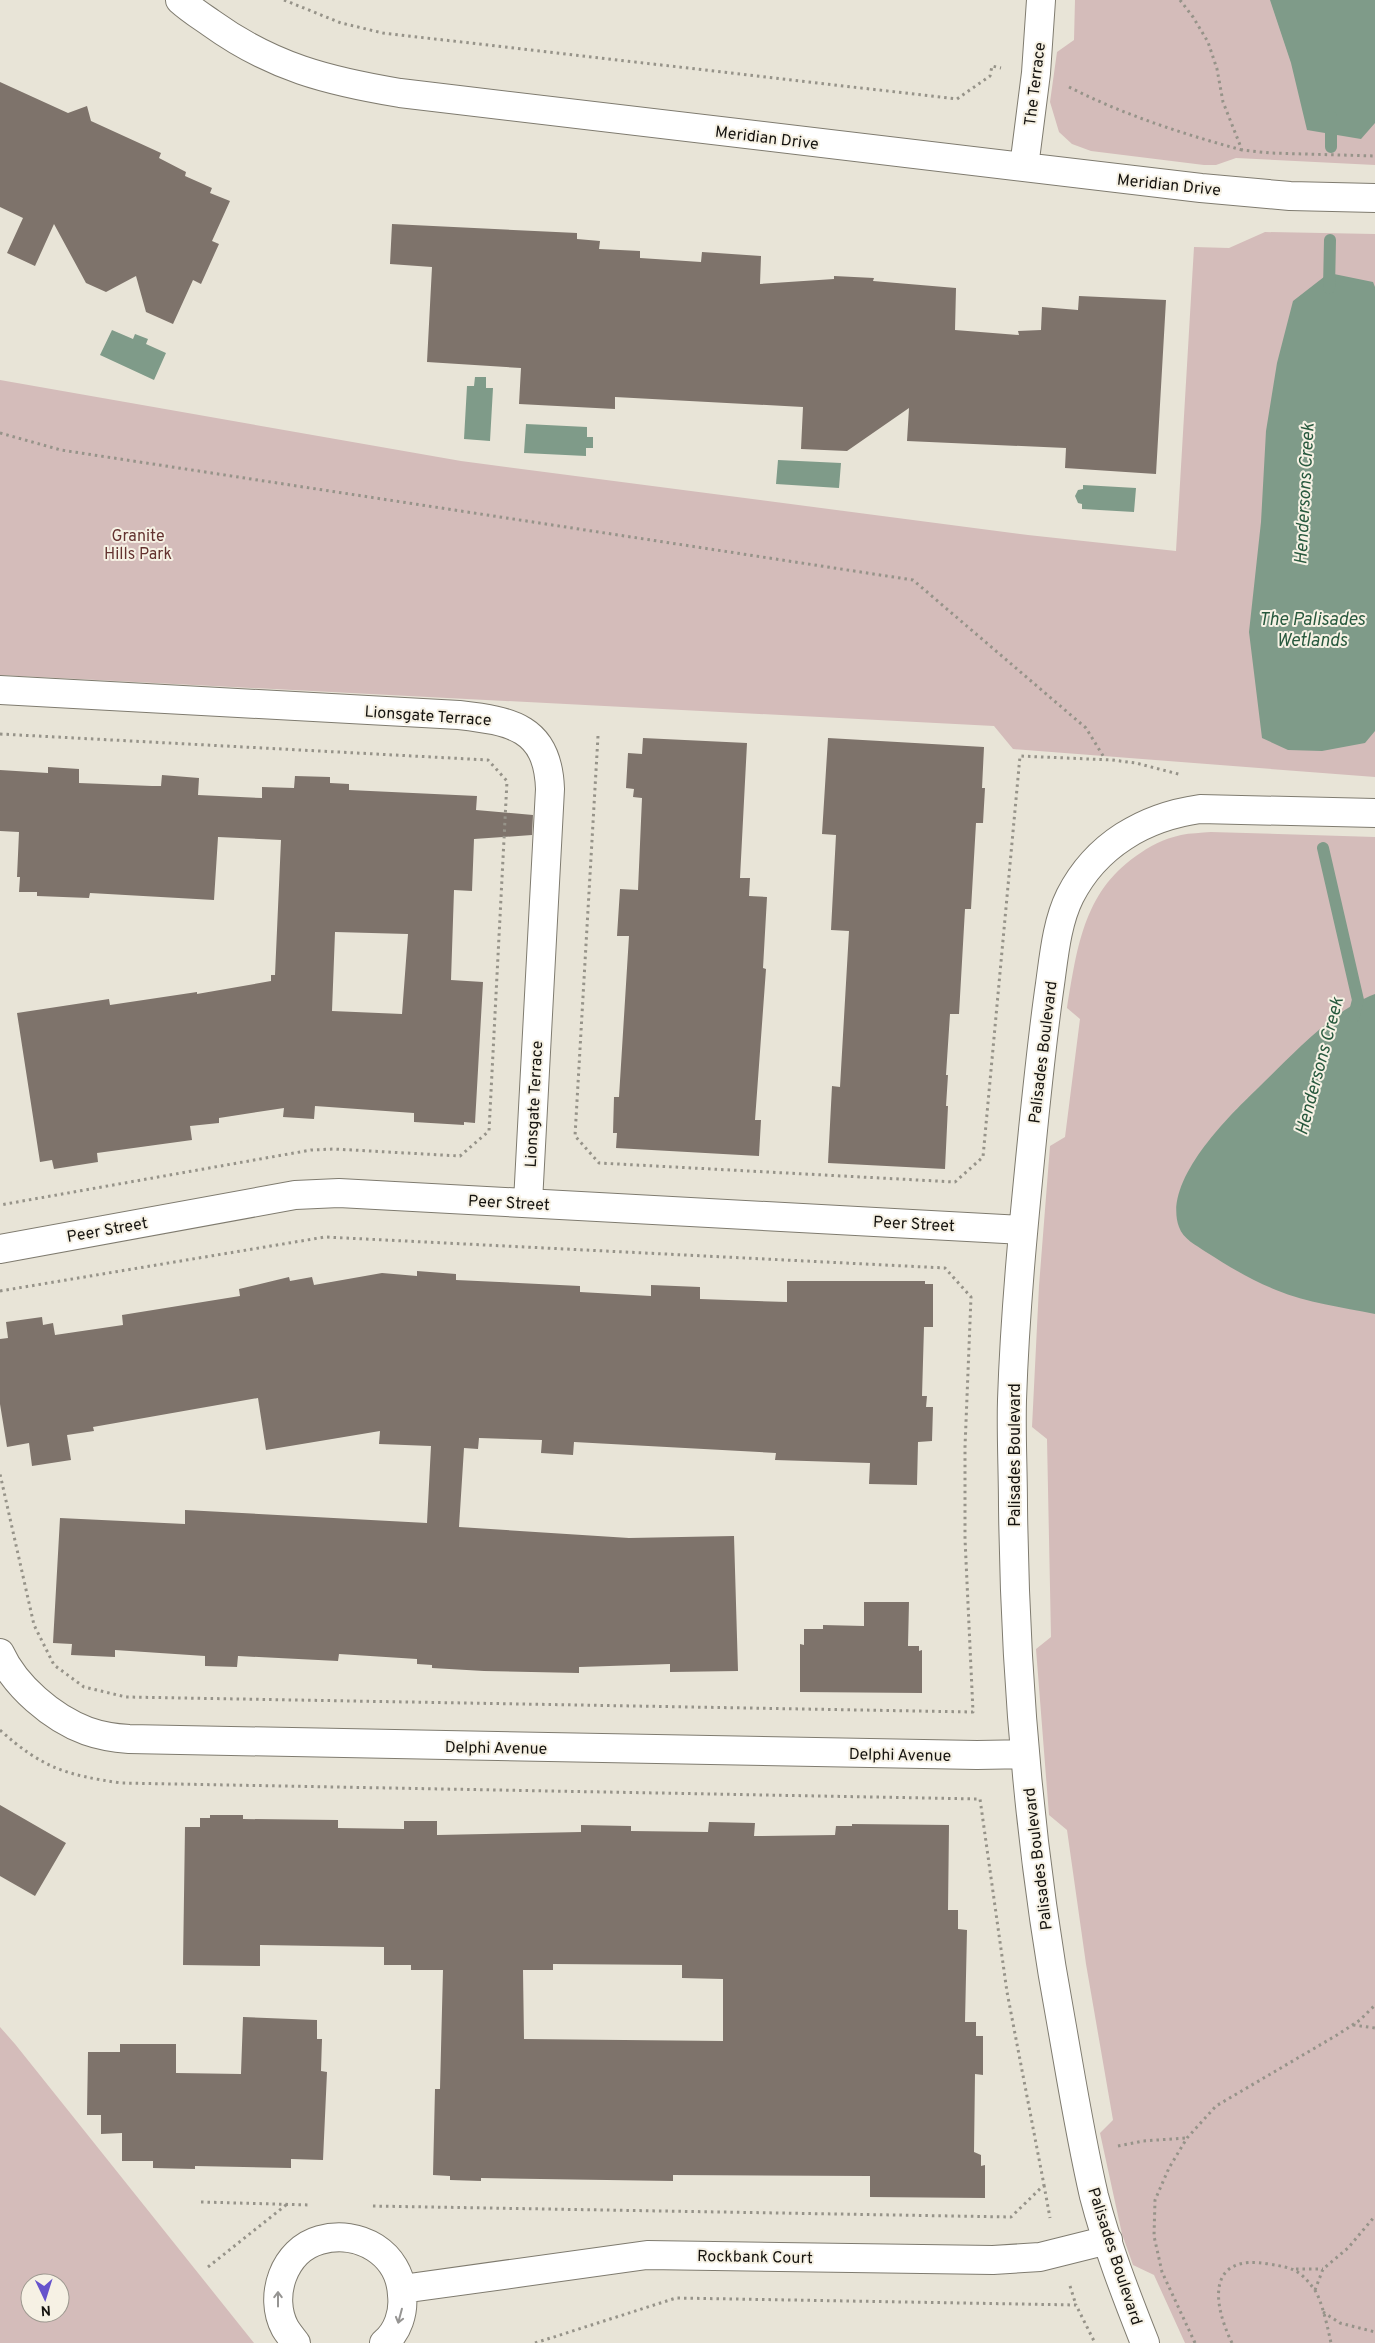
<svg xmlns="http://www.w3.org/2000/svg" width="1375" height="2343" viewBox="0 0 1375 2343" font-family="Overpass,sans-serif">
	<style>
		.green { fill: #d4bcba; fill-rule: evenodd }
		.water { fill: #7f9b89 }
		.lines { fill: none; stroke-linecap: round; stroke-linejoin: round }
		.stream { stroke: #7f9b89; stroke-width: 12 }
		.building { fill: #7e736b; fill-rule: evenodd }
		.minor-casing { stroke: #7f7b6f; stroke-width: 30 }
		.path { stroke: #969389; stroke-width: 3; stroke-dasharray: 2.5 4; stroke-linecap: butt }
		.minor { stroke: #fff; stroke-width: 28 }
		.oneway { stroke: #969593 }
		.labels { text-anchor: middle; stroke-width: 4; stroke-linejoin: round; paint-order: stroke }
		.street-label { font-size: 16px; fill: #15130f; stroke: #f6f1e4 }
		.park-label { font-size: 16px; fill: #63322f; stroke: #f6f1e4 }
		.water-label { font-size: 18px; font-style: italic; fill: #28593e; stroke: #f6f1e4 }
	</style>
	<rect width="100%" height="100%" fill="#e8e4d7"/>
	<path class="green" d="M 1075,0 L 1375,0 L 1375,165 L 1236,158 L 1216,165 L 1204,165 L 1091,151 L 1072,144 L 1059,132 L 1050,102 L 1057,52 L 1074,40 Z
		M 1265,232 L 1375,234 L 1375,777 L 1013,749 L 994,726 L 0,675 L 0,380 L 461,461 L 1028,535 L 1176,551 L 1194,247 L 1229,248 Z
		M 1211,832 L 1375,837 L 1375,2343 L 1185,2343 L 1154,2275 L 1133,2265 L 1122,2234 L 1100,2133 L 1113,2120 L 1086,1964 L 1067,1830 L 1049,1815 L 1036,1649 L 1051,1637 L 1047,1439 L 1032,1427 L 1039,1286 L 1050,1146 L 1065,1137 L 1080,1019 L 1067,1008 C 1077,949 1083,893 1136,856 C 1150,846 1163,839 1181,835 C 1190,833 1201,833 1211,832 Z
		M 0,2027 L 15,2044 L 254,2343 L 0,2343 ZM 30,2283 L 60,2283 L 60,2313 L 30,2313 Z"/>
	<path class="water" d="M 1270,0 L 1375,0 L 1375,123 L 1361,139 L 1307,130 L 1291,63 Z
		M 1329,273 L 1373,282 L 1375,287 L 1375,731 L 1365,743 L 1322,751 L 1288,750 L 1262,738 L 1249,632 L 1261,522 L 1266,431 L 1277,363 L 1293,301 Z
		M 112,330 L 133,339 L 135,334 L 148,339 L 146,344 L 166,353 L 154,380 L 100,355 Z
		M 475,377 L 486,377 L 486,388 L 493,388 L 490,441 L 464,439 L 467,386 L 474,386 Z
		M 526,424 L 587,427 L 587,437 L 593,437 L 593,448 L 586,448 L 586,456 L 524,453 Z
		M 778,460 L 841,463 L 839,488 L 776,484 Z
		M 1083,485 L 1136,488 L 1134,512 L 1082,509 L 1082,504 L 1078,503 L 1075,496 L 1078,490 L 1083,489 Z
		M 1375,994 L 1375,1314 C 1342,1307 1307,1303 1276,1290 C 1251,1280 1228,1266 1206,1252 C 1196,1245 1183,1239 1179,1227 C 1162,1181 1229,1116 1258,1088 C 1290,1057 1334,1009 1375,994 Z"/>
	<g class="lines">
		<path class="stream" d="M 1331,117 L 1331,147
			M 1329,288 L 1330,240
			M 1323,848 L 1358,1000 L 1354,1016"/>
	</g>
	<path class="building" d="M 0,82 L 68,113 L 87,106 L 91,121 L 161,153 L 159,158 L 186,172 L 185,176 L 212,188 L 210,193 L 230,201 L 212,241 L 219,244 L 201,284 L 193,280 L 173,324 L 146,312 L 136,276 L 106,292 L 86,283 L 54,224 L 35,266 L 7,253 L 23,218 L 0,207 Z
		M 392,224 L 577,233 L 577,239 L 600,241 L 599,249 L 640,251 L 640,258 L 701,262 L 702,252 L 761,256 L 760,284 L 834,279 L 834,276 L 874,278 L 873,281 L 956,288 L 955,330 L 1019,335 L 1018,331 L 1041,330 L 1042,307 L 1078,310 L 1079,296 L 1166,300 L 1156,474 L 1065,468 L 1066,448 L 907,441 L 909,408 L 847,451 L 801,449 L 803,407 L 615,397 L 615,409 L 519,404 L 521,368 L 427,362 L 432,267 L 390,264 Z
		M 643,738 L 747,743 L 740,878 L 750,878 L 749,896 L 767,897 L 763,968 L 766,969 L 755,1120 L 761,1120 L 759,1156 L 616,1148 L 617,1133 L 613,1133 L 614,1097 L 619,1097 L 629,936 L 617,936 L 620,889 L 638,890 L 642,798 L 633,797 L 634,789 L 626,788 L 628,753 L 642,754 Z
		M 828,738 L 984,747 L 982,788 L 985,788 L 983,823 L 976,823 L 971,909 L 965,909 L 959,1014 L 950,1014 L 946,1075 L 948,1075 L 946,1106 L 948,1106 L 945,1169 L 828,1163 L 832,1086 L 840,1087 L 849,931 L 831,930 L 836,835 L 822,834 Z
		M 48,767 L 79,769 L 79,783 L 152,786 L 161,786 L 162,775 L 199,778 L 198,795 L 262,798 L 262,787 L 294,788 L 295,776 L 330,777 L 330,783 L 349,784 L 349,790 L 477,796 L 476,810 L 533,815 L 532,835 L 474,839 L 472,891 L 454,890 L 451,980 L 483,982 L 475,1123 L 464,1122 L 464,1125 L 414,1122 L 414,1113 L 315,1106 L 314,1119 L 283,1117 L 284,1108 L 219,1118 L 219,1123 L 190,1126 L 192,1140 L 97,1153 L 98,1162 L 54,1169 L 52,1160 L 40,1162 L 17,1013 L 109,999 L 110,1005 L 197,992 L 197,994 L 271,981 L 271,975 L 275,975 L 281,840 L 218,837 L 214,900 L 90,893 L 89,898 L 37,896 L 37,892 L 19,892 L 20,877 L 17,877 L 19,832 L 0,831 L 0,770 L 48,773 ZM 335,932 L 408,934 L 402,1014 L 332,1011 Z
		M 417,1271 L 456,1274 L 456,1280 L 580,1286 L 580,1292 L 651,1296 L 651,1285 L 700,1287 L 700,1299 L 787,1302 L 787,1281 L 925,1281 L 925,1284 L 933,1284 L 933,1327 L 924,1327 L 922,1396 L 927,1396 L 926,1407 L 933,1407 L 932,1441 L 918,1442 L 917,1485 L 869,1484 L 870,1463 L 775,1460 L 776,1453 L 574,1442 L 573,1455 L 541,1453 L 542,1440 L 479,1438 L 478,1449 L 464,1448 L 459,1527 L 629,1538 L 734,1536 L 738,1671 L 670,1672 L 670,1664 L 579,1667 L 579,1673 L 484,1671 L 432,1668 L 432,1665 L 417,1664 L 417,1659 L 339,1654 L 338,1661 L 238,1656 L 237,1667 L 205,1666 L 205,1656 L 115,1650 L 115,1657 L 71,1655 L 72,1644 L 53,1643 L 60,1518 L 185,1524 L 185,1510 L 427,1523 L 431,1446 L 379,1444 L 380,1431 L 266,1450 L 258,1398 L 93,1427 L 94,1431 L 67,1435 L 71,1460 L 32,1466 L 29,1443 L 7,1447 L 0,1404 L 0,1339 L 8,1338 L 6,1322 L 42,1317 L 43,1325 L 53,1323 L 55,1335 L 123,1325 L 122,1315 L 240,1296 L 239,1289 L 289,1277 L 290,1281 L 312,1277 L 314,1285 L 382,1273 L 417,1276 Z
		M 864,1602 L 909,1602 L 908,1646 L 919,1646 L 919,1651 L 922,1650 L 922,1693 L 800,1692 L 800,1644 L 804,1645 L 804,1629 L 823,1629 L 823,1625 L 864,1626 Z
		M 0,1805 L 66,1843 L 35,1896 L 0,1876 Z
		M 210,1815 L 243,1815 L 243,1819 L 338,1820 L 338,1828 L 404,1829 L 404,1821 L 437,1821 L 437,1835 L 581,1832 L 581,1825 L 631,1826 L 631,1831 L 708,1832 L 709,1822 L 755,1823 L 754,1836 L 835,1835 L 836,1826 L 852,1826 L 852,1824 L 949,1825 L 948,1910 L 958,1910 L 958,1929 L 967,1930 L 965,2022 L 976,2022 L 976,2036 L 983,2036 L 983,2075 L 975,2074 L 974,2152 L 981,2155 L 981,2166 L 985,2165 L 985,2198 L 870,2197 L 870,2176 L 673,2175 L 673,2181 L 481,2178 L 481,2181 L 450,2180 L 450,2176 L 433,2175 L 435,2089 L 440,2089 L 443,1970 L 411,1970 L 411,1965 L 384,1965 L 384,1947 L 260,1945 L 260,1966 L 183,1965 L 185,1827 L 200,1827 L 200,1818 L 210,1818 ZM 553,1964 L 682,1965 L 682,1978 L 723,1979 L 723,2041 L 524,2039 L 523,1970 L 553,1970 Z
		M 243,2017 L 317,2020 L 317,2039 L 322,2039 L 321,2071 L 327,2072 L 323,2160 L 291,2159 L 291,2168 L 195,2166 L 195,2169 L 153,2168 L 153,2161 L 122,2161 L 122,2133 L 101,2134 L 101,2115 L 87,2115 L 88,2052 L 120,2052 L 120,2044 L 176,2044 L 176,2073 L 241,2074 Z"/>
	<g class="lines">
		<g class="minor-casing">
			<path id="minor" d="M 180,0 C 190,9 201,16 211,23 C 272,67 328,81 400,93 L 1201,188 L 1290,196 L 1375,198
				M 1024,167 L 1036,73 L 1041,0
				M 0,690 L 459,715 C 511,721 548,727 550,789 L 528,1202
				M 0,1249 L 295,1195 L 339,1193 L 1023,1230
				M 0,1653 C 15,1686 52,1718 87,1731 C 101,1736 114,1738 129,1739 L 977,1755 L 1025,1754
				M 402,2289 L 647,2255 L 993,2260 L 1040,2257 L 1108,2240
				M 296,2343 C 292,2338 288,2333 285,2328 C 268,2296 284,2250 320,2240 C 359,2229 400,2253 402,2295 C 404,2312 398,2332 384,2343
				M 1145,2343 C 1126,2295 1107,2246 1094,2196 C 1081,2140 1072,2084 1062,2027 C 1030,1855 1015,1681 1013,1506 C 1013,1471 1011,1435 1012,1400 C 1015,1309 1024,1220 1033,1130 C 1038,1081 1043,1032 1050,984 C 1054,955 1057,922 1070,896 C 1096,845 1144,817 1200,809 L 1375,813"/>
		</g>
		<path class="path" d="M 284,0 L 341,23 L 383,33 L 957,99 L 990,76 L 992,66 L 1001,68
			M 1180,0 L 1193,17 L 1208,42 L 1217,69 L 1223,102 L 1242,150 L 1270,153 L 1375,156
			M 1069,87 C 1124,115 1183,134 1242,150
			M 0,433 L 61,450 L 913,580 L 1086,728 L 1105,759
			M 0,734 L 488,760 L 507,781 L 489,1131 L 460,1156 L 334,1149 L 311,1150 L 0,1205
			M 598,736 L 575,1136 L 599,1163 L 955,1182 L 983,1157 L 1020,756 L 1112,760 L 1136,763 L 1182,775
			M 0,1291 L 325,1237 L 945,1268 L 971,1297 L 965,1447 L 965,1539 L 973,1712 L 126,1697 L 84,1687 L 54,1665 L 34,1625 L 0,1474
			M 0,1730 C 42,1768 66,1775 121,1783 L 980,1799 L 1007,1992 L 1044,2185 L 1011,2217 L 371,2206
			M 1353,2025 L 1375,2028
			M 1118,2146 L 1143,2141 L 1186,2138
			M 1044,2185 L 1050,2218
			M 201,2202 L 310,2205
			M 208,2267 L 286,2205
			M 1296,2269 L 1323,2269
			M 1070,2286 L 1076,2305
			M 1315,2290 L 1323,2269 L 1348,2248 L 1375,2216
			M 1323,2312 L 1340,2323 L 1375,2332
			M 535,2343 L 676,2298 L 1076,2305 L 1095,2343
			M 1195,2343 L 1162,2272 L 1154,2236 L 1155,2200 L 1169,2168 L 1187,2138 L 1216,2106 L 1337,2035 L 1360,2020 L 1375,2005
			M 1232,2343 C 1212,2302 1207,2253 1269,2264 C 1293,2268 1299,2269 1314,2289 C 1322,2300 1328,2329 1331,2343"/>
		<use href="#minor" class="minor"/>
	</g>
	<defs><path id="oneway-shaft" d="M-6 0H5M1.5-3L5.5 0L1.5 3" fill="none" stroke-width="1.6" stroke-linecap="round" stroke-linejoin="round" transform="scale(1.25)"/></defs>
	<g class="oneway">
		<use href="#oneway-shaft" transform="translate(278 2299) rotate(-90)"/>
		<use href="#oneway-shaft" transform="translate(400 2316) rotate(105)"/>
	</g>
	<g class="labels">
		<g class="street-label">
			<text transform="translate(1034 84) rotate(-83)" y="6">The Terrace</text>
			<text transform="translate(767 137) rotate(7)" y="6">Meridian Drive</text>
			<text transform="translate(1169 184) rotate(6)" y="6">Meridian Drive</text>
			<text transform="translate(428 715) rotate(4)" y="6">Lionsgate Terrace</text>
			<text transform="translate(1042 1052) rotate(-83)" y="6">Palisades Boulevard</text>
			<text transform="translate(533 1104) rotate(-87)" y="6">Lionsgate Terrace</text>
			<text transform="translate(509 1202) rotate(3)" y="6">Peer Street</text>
			<text transform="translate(914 1223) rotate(3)" y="6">Peer Street</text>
			<text transform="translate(107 1229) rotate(-10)" y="6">Peer Street</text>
			<text transform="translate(1014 1455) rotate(-90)" y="6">Palisades Boulevard</text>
			<text transform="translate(496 1747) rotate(1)" y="6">Delphi Avenue</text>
			<text transform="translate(900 1754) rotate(1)" y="6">Delphi Avenue</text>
			<text transform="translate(1037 1859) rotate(-97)" y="6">Palisades Boulevard</text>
			<text transform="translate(755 2256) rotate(1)" y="6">Rockbank Court</text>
			<text transform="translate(1116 2256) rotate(72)" y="6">Palisades Boulevard</text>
		</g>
		<g class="park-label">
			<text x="138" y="541">Granite<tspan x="138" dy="18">Hills Park</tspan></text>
		</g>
		<g class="water-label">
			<text transform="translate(1304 494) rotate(-87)" y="6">Hendersons Creek</text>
			<text x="1312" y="625">The Palisades<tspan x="1312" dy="21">Wetlands</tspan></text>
			<text transform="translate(1319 1066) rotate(-75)" y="6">Hendersons Creek</text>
		</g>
	</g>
	<g transform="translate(45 2298) rotate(176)"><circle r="24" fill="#f6f1e4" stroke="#9c988f"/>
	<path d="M0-4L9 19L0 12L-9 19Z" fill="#6653cc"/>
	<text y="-8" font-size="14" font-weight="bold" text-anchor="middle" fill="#15130f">N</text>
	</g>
</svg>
